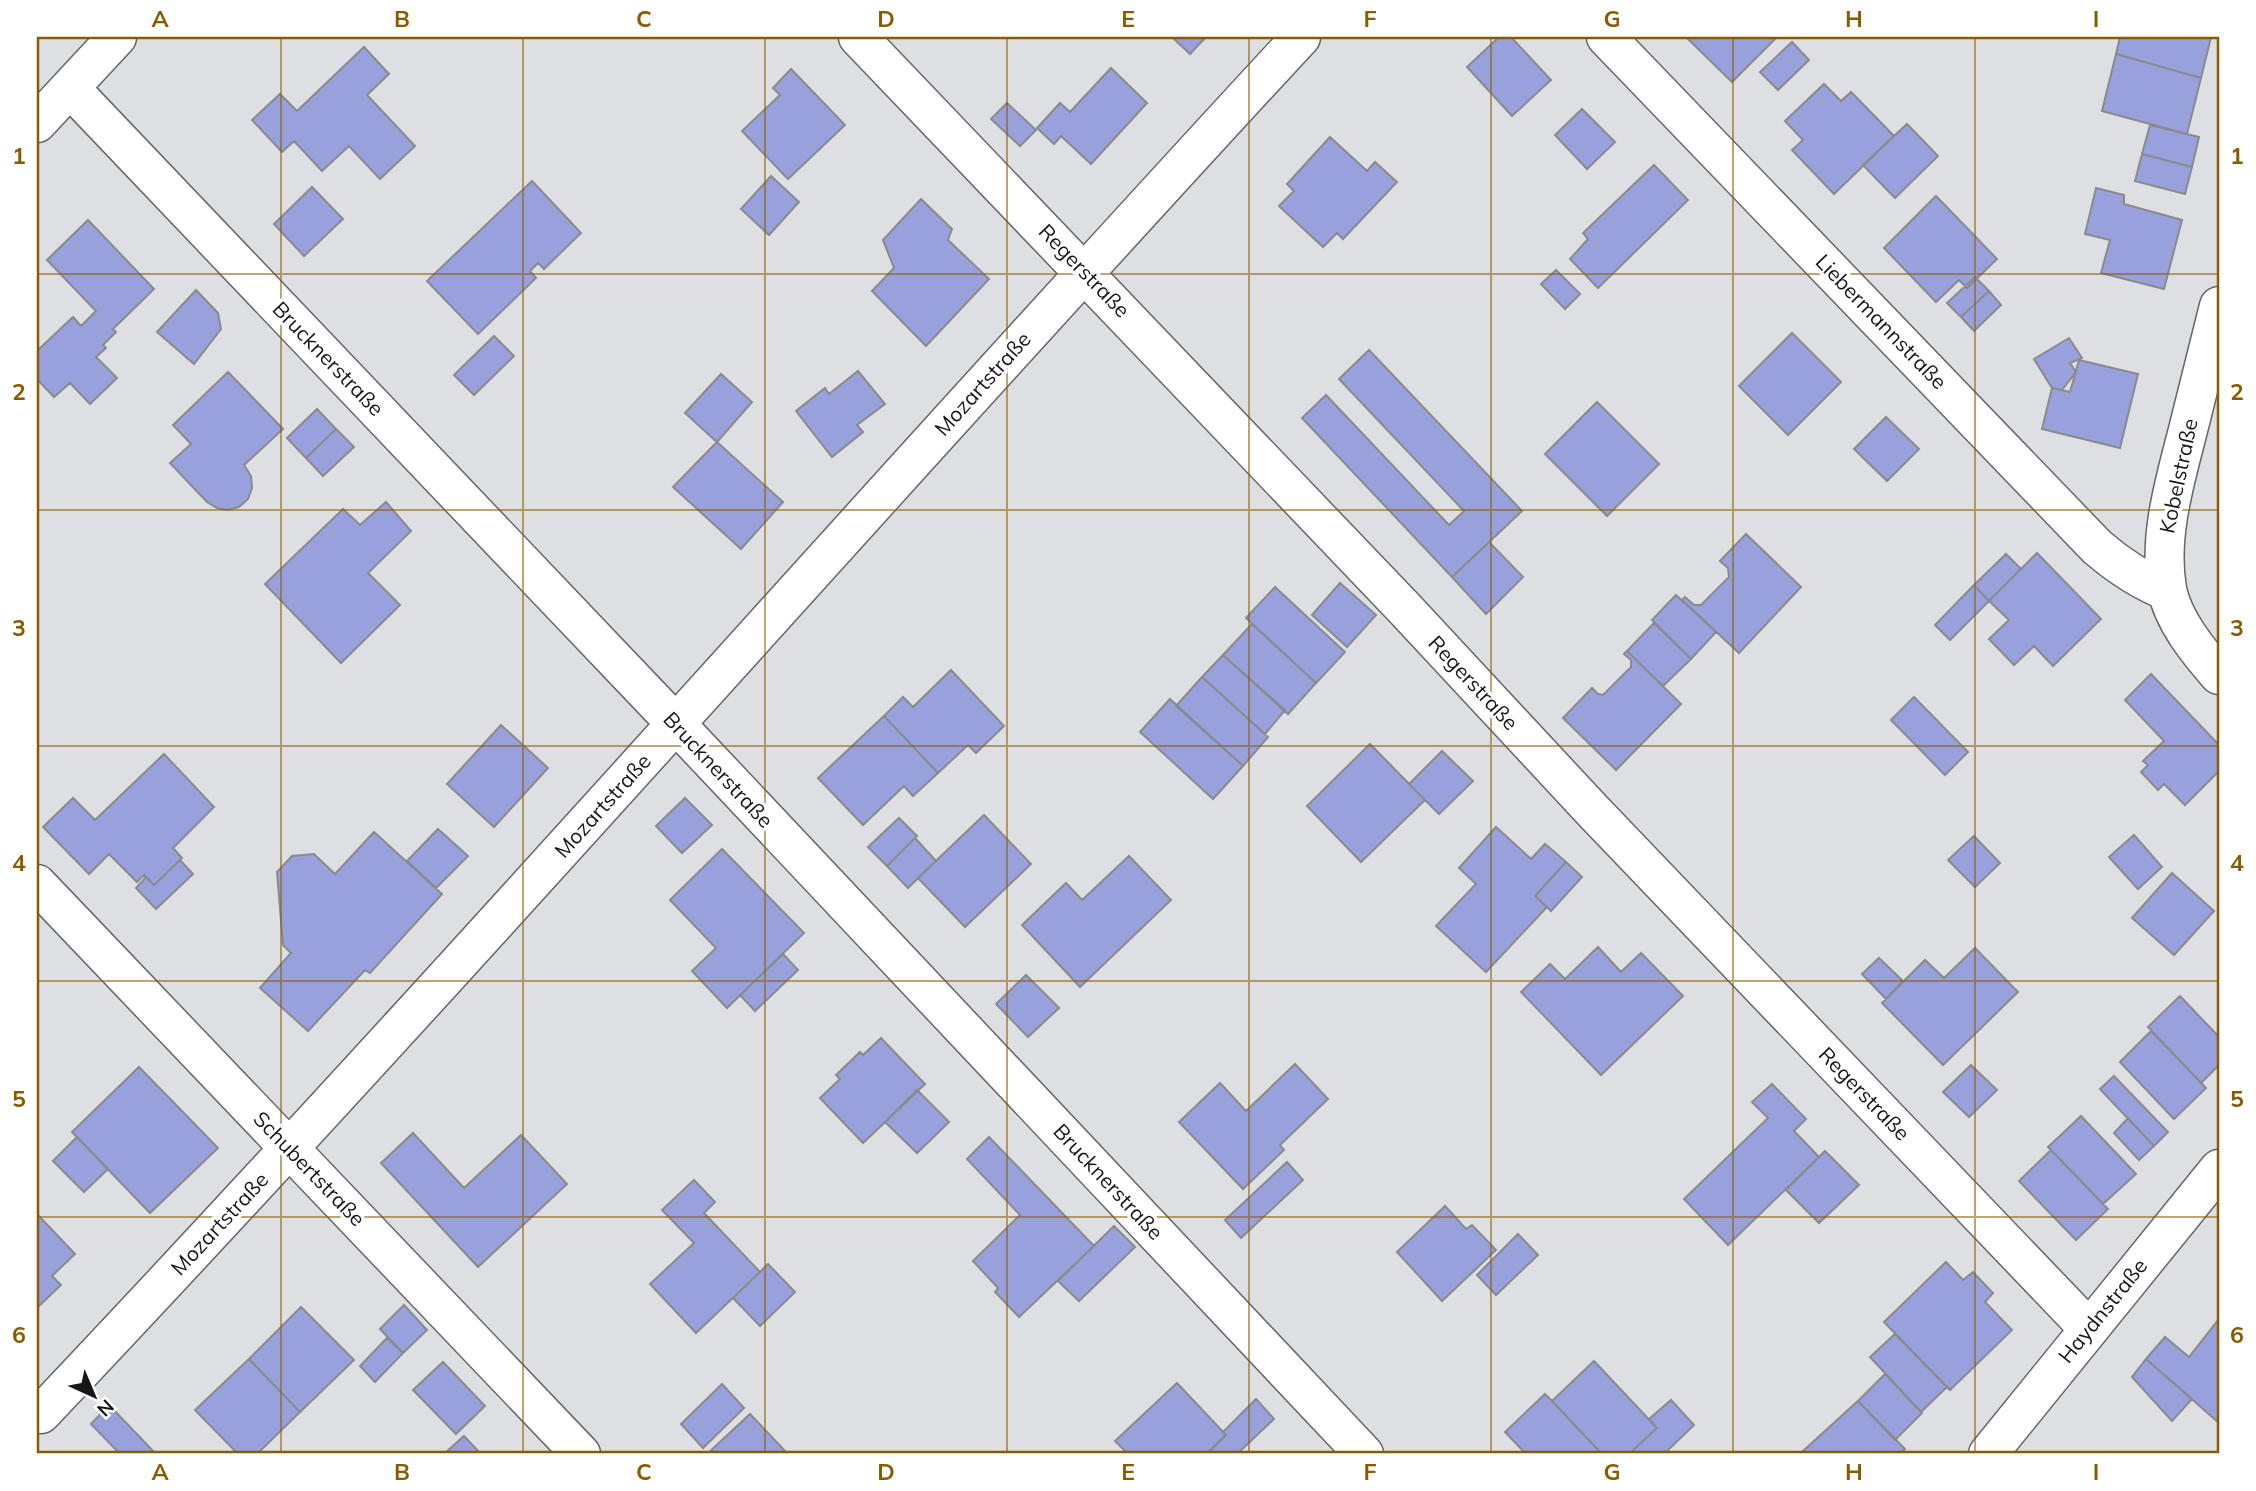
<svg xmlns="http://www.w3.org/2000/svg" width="2256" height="1491" viewBox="0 0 2256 1491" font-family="Mulish,sans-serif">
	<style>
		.building { fill: #99a1dc; stroke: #898a8e; stroke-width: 2 }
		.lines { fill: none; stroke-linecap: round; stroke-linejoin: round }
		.minor-casing { stroke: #66666a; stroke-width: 41 }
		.tertiary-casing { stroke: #66666a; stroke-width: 41 }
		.minor { stroke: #fff; stroke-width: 38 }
		.tertiary { stroke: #fff; stroke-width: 38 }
		.grid { fill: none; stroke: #895b00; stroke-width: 2; stroke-opacity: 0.55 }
		.labels { text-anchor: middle; stroke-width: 7; stroke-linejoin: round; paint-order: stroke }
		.street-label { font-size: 21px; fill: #161618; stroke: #fff }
		.neatline { fill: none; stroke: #895b00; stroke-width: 2.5 }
		.grid-label { font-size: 23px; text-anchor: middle; font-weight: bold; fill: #895b00 }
	</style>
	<rect width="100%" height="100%" fill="#dedfe3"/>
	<path class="building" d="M 1172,37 L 1206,37 L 1190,54 Z
		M 1499,37 L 1511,37 L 1551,80 L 1512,116 L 1467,67 Z
		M 1690,37 L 1777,37 L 1732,82 L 1688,39 Z
		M 2120,37 L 2211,37 L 2201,78 L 2116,54 Z
		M 1792,42 L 1809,60 L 1778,90 L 1760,72 Z
		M 364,47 L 389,74 L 367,95 L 415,146 L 380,179 L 349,146 L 322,171 L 294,141 L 282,152 L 252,120 L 280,94 L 297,111 Z
		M 2116,54 L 2201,78 L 2187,134 L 2102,111 Z
		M 1111,68 L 1147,103 L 1091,164 L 1061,136 L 1054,144 L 1037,128 L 1060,103 L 1070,112 Z
		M 791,69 L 845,125 L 788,179 L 742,131 L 780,95 L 773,88 Z
		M 1824,84 L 1841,101 L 1851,92 L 1894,136 L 1834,194 L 1792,150 L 1803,140 L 1785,121 Z
		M 1007,103 L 1036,130 L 1020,146 L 991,119 Z
		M 1582,109 L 1615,142 L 1587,169 L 1555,135 Z
		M 1907,124 L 1938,156 L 1895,198 L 1863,165 Z
		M 2150,125 L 2199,137 L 2192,167 L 2142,154 Z
		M 1330,137 L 1367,171 L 1375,162 L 1397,182 L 1343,239 L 1337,233 L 1323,247 L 1279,206 L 1294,191 L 1287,184 Z
		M 2142,154 L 2192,167 L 2185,194 L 2135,181 Z
		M 1654,165 L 1688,200 L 1598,288 L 1570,259 L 1588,239 L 1583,233 Z
		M 771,176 L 799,202 L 769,235 L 741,209 Z
		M 532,181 L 581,233 L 544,269 L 538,263 L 530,271 L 536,278 L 478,334 L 427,281 Z
		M 312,187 L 343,219 L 304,256 L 274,224 Z
		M 2096,188 L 2124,195 L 2124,204 L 2182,220 L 2164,289 L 2101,273 L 2110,240 L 2085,234 Z
		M 1936,196 L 1997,259 L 1967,288 L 1959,280 L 1936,302 L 1884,248 Z
		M 921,199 L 952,229 L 948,240 L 989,279 L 926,346 L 872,291 L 894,268 L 883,240 Z
		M 88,220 L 154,289 L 113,329 L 116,332 L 103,345 L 106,348 L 96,357 L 117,378 L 90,404 L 70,383 L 54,397 L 37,379 L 37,351 L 73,317 L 81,326 L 96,311 L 47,260 Z
		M 1556,270 L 1580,294 L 1565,309 L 1541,284 Z
		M 1975,277 L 1989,291 L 1961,317 L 1947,303 Z
		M 196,290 L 218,313 L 221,329 L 194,364 L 157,332 Z
		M 1989,291 L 2001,305 L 1974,331 L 1961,317 Z
		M 1792,333 L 1841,382 L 1788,435 L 1739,386 Z
		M 494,336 L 514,356 L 474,395 L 454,375 Z
		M 2069,338 L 2082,358 L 2070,363 L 2076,372 L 2062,390 L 2052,388 L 2034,359 Z
		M 1369,350 L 1522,511 L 1452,577 L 1302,418 L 1326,395 L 1449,525 L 1464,511 L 1339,379 Z
		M 2079,360 L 2138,374 L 2120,448 L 2042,429 L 2052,388 L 2070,392 Z
		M 858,371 L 885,404 L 857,425 L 863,432 L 832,457 L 796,411 L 825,388 L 829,394 Z
		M 228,372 L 283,429 L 244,465 L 251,476 L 252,488 L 248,499 L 239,507 L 228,510 L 217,508 L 207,502 L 170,463 L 191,444 L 173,425 Z
		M 721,374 L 752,402 L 717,442 L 685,413 Z
		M 1597,402 L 1659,464 L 1607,516 L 1545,454 Z
		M 317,409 L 336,429 L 306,458 L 287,438 Z
		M 1886,417 L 1919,449 L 1887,481 L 1854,449 Z
		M 336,429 L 354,447 L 323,476 L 306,458 Z
		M 717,442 L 783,502 L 741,549 L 673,487 Z
		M 386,502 L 411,531 L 368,573 L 400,605 L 341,663 L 265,584 L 343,509 L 360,525 Z
		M 1746,534 L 1801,587 L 1739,653 L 1682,600 L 1685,597 L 1694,605 L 1701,605 L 1729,577 L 1728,568 L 1720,561 Z
		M 1489,542 L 1523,577 L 1486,614 L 1452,577 Z
		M 2037,553 L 2101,619 L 2053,666 L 2034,646 L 2014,665 L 1989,639 L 2009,620 L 1989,601 Z
		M 2006,554 L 2021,569 L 1989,601 L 1974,585 Z
		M 1340,583 L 1376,615 L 1347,647 L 1312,615 Z
		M 1974,585 L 1989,601 L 1950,640 L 1935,625 Z
		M 1275,587 L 1345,652 L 1316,683 L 1246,618 Z
		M 1676,595 L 1716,632 L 1691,659 L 1652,620 Z
		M 1654,623 L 1691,659 L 1663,686 L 1627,651 Z
		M 1252,624 L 1316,683 L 1288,714 L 1223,655 Z
		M 1627,651 L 1681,704 L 1616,770 L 1563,718 L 1592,688 L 1598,694 L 1603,695 L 1631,667 L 1631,660 L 1624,654 Z
		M 1223,655 L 1285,710 L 1265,734 L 1202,677 Z
		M 951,670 L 1004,726 L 976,753 L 968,745 L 938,773 L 884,716 L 903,697 L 913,707 Z
		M 2151,674 L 2219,745 L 2219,771 L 2185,805 L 2164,784 L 2158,790 L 2141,772 L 2148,765 L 2143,761 L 2164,741 L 2125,700 Z
		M 1202,677 L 1268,737 L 1243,766 L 1176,706 Z
		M 1914,697 L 1968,752 L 1945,775 L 1891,720 Z
		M 1170,699 L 1243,766 L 1213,799 L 1140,732 Z
		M 884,716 L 938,773 L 913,796 L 904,786 L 863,825 L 818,778 Z
		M 501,725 L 548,768 L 494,827 L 447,784 Z
		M 1370,744 L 1425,800 L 1361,862 L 1307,806 Z
		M 1442,751 L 1473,781 L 1439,814 L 1409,784 Z
		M 164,754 L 214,807 L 173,848 L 182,858 L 154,885 L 144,875 L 137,882 L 109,854 L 89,874 L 43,827 L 73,798 L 95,820 Z
		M 685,798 L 712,825 L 682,853 L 656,826 Z
		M 984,815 L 1031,864 L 965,927 L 918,878 Z
		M 899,818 L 917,836 L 887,866 L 868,847 Z
		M 1496,827 L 1531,859 L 1545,844 L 1566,862 L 1535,896 L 1547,907 L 1486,972 L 1436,926 L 1476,884 L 1459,868 Z
		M 438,829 L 468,856 L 436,888 L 407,861 Z
		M 374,832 L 442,894 L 370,973 L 365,970 L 308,1031 L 260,988 L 291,953 L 283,945 L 277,872 L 292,856 L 314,854 L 335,874 Z
		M 2134,835 L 2162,867 L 2138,889 L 2109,857 Z
		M 1974,836 L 2000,863 L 1975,887 L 1948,860 Z
		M 915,838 L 936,861 L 908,888 L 887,866 Z
		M 722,849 L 804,933 L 727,1008 L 692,971 L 716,948 L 670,900 Z
		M 1129,856 L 1171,900 L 1080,987 L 1022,925 L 1066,883 L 1082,900 Z
		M 180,860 L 193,874 L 156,909 L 136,888 L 146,877 L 154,885 Z
		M 1566,862 L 1582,877 L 1551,911 L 1535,896 Z
		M 2172,873 L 2214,911 L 2174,955 L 2132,918 Z
		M 1598,947 L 1621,972 L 1641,953 L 1683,996 L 1601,1075 L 1521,992 L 1550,964 L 1565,979 Z
		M 1975,948 L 2018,992 L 1943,1065 L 1882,1003 L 1925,960 L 1944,978 Z
		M 783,954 L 798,970 L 755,1011 L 740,995 Z
		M 1879,958 L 1903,981 L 1886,999 L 1862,974 Z
		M 1026,975 L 1059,1008 L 1028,1037 L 996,1004 Z
		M 2180,996 L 2219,1037 L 2219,1065 L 2201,1083 L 2148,1027 Z
		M 2151,1031 L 2206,1088 L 2174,1119 L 2120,1062 Z
		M 881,1038 L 925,1084 L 863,1143 L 820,1098 L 840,1079 L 836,1075 L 860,1052 L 863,1055 Z
		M 1295,1064 L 1328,1099 L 1280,1145 L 1284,1150 L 1243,1189 L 1179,1122 L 1220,1083 L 1246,1111 Z
		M 1971,1065 L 1997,1090 L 1969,1117 L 1943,1092 Z
		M 139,1067 L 218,1148 L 150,1213 L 72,1132 Z
		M 2114,1076 L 2168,1132 L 2154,1146 L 2100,1089 Z
		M 1772,1084 L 1806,1119 L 1794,1131 L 1819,1157 L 1728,1245 L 1684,1199 L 1768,1118 L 1752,1102 Z
		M 917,1090 L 949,1122 L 917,1153 L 885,1122 Z
		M 2081,1116 L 2136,1174 L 2103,1204 L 2048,1147 Z
		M 2128,1118 L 2154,1146 L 2139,1160 L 2114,1133 Z
		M 413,1133 L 464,1188 L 521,1135 L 567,1184 L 478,1267 L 381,1163 Z
		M 77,1137 L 108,1169 L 84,1192 L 53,1161 Z
		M 989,1137 L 1094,1246 L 1019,1317 L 995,1292 L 998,1288 L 973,1261 L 1020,1215 L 967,1159 Z
		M 2051,1150 L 2108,1209 L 2076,1240 L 2019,1181 Z
		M 1825,1151 L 1859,1185 L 1819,1223 L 1786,1190 Z
		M 1287,1162 L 1303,1180 L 1241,1238 L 1225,1220 Z
		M 694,1180 L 715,1202 L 704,1213 L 760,1272 L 696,1333 L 650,1284 L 694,1243 L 662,1210 Z
		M 1445,1206 L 1466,1229 L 1472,1225 L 1496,1250 L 1442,1301 L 1397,1252 Z
		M 37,1214 L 75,1254 L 52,1276 L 61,1285 L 37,1308 Z
		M 1114,1226 L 1135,1247 L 1079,1301 L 1058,1281 Z
		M 1518,1234 L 1538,1255 L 1496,1295 L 1477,1275 Z
		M 1946,1262 L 1963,1280 L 1973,1272 L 1993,1293 L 1985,1302 L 2012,1330 L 1950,1390 L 1884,1322 Z
		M 768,1264 L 795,1292 L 760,1326 L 733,1298 Z
		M 404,1305 L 427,1330 L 403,1353 L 380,1329 Z
		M 301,1307 L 354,1360 L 300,1412 L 249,1359 Z
		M 2219,1319 L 2219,1423 L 2146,1359 L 2165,1337 L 2189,1357 Z
		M 1895,1334 L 1947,1387 L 1921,1412 L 1870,1357 Z
		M 387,1338 L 403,1353 L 375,1382 L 360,1366 Z
		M 249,1359 L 300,1412 L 257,1454 L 238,1454 L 195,1410 Z
		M 2146,1359 L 2192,1399 L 2172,1421 L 2132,1377 Z
		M 1594,1361 L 1657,1428 L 1629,1454 L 1602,1454 L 1552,1401 Z
		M 443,1362 L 485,1406 L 456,1434 L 413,1390 Z
		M 1885,1374 L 1922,1413 L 1895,1440 L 1858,1401 Z
		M 1177,1383 L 1226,1435 L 1206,1454 L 1128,1454 L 1115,1441 Z
		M 722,1384 L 744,1408 L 703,1448 L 681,1424 Z
		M 1545,1394 L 1552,1401 L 1602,1454 L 1526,1454 L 1505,1432 Z
		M 1256,1399 L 1274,1419 L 1237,1454 L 1212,1454 L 1209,1452 L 1226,1435 L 1223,1432 Z
		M 1671,1400 L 1694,1425 L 1664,1454 L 1629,1454 L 1657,1428 L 1649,1419 Z
		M 1858,1401 L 1905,1449 L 1900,1454 L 1805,1454 L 1802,1452 Z
		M 109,1405 L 156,1454 L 120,1454 L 91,1424 Z
		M 750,1414 L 788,1454 L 707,1454 Z
		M 464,1436 L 481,1454 L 444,1454 Z"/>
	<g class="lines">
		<g class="minor-casing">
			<path id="minor" d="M 858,37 L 1405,609 L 1592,810 L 2089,1329
				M 1606,37 L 2097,547 C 2119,566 2140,580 2167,591
				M 70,88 L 677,725 L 1364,1454
				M 37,123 L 117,37
				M 37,884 L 581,1454
				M 41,1414 C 469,962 878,493 1301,37"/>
		</g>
		<g class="tertiary-casing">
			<path id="tertiary" d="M 2219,306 C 2209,347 2198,389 2188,430 C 2175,481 2158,536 2167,589 C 2173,621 2199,652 2219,675
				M 1988,1454 L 2219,1169"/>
		</g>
		<use href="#minor" class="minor"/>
		<use href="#tertiary" class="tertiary"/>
	</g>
	<path class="grid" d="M 281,37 L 281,1454M 523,37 L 523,1454M 765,37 L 765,1454M 1007,37 L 1007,1454M 1249,37 L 1249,1454M 1491,37 L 1491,1454M 1733,37 L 1733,1454M 1975,37 L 1975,1454M 37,274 L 2219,274M 37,510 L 2219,510M 37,746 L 2219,746M 37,981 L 2219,981M 37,1217 L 2219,1217"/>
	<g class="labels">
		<g class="street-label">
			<text transform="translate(1084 271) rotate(46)" y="7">Regerstraße</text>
			<text transform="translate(1881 322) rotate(46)" y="7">Liebermannstraße</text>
			<text transform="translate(328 359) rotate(46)" y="7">Brucknerstraße</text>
			<text transform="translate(983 384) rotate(-48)" y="7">Mozartstraße</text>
			<text transform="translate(2179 476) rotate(-78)" y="7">Kobelstraße</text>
			<text transform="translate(1473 683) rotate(47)" y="7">Regerstraße</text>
			<text transform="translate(718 770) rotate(47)" y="7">Brucknerstraße</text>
			<text transform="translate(603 806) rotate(-48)" y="7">Mozartstraße</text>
			<text transform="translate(1864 1094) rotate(46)" y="7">Regerstraße</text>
			<text transform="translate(309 1169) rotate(46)" y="7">Schubertstraße</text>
			<text transform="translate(1108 1182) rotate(47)" y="7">Brucknerstraße</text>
			<text transform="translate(220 1224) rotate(-47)" y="7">Mozartstraße</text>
			<text transform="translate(2103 1311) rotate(-51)" y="7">Haydnstraße</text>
		</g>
	</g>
	<rect width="2256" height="1491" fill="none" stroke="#ffffff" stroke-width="77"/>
	<g transform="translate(94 1396) rotate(136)" stroke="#ffffff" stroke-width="5" paint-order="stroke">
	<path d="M0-5L12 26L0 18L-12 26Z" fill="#161618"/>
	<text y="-10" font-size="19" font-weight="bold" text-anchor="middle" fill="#161618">N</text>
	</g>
	<rect x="38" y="38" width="2180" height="1414" class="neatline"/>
	<g class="grid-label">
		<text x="160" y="27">A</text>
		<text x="402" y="27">B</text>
		<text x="644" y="27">C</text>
		<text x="886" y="27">D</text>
		<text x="1128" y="27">E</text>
		<text x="1370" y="27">F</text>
		<text x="1612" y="27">G</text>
		<text x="1854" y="27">H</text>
		<text x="2096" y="27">I</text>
		<text x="19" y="164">1</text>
		<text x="2237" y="164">1</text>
		<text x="19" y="400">2</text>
		<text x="2237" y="400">2</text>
		<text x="19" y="636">3</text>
		<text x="2237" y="636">3</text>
		<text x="19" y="871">4</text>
		<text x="2237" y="871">4</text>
		<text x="19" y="1107">5</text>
		<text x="2237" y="1107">5</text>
		<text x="19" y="1343">6</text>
		<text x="2237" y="1343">6</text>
		<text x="160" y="1480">A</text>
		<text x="402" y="1480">B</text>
		<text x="644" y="1480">C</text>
		<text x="886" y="1480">D</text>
		<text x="1128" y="1480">E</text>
		<text x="1370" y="1480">F</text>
		<text x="1612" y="1480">G</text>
		<text x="1854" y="1480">H</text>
		<text x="2096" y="1480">I</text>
	</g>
</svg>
